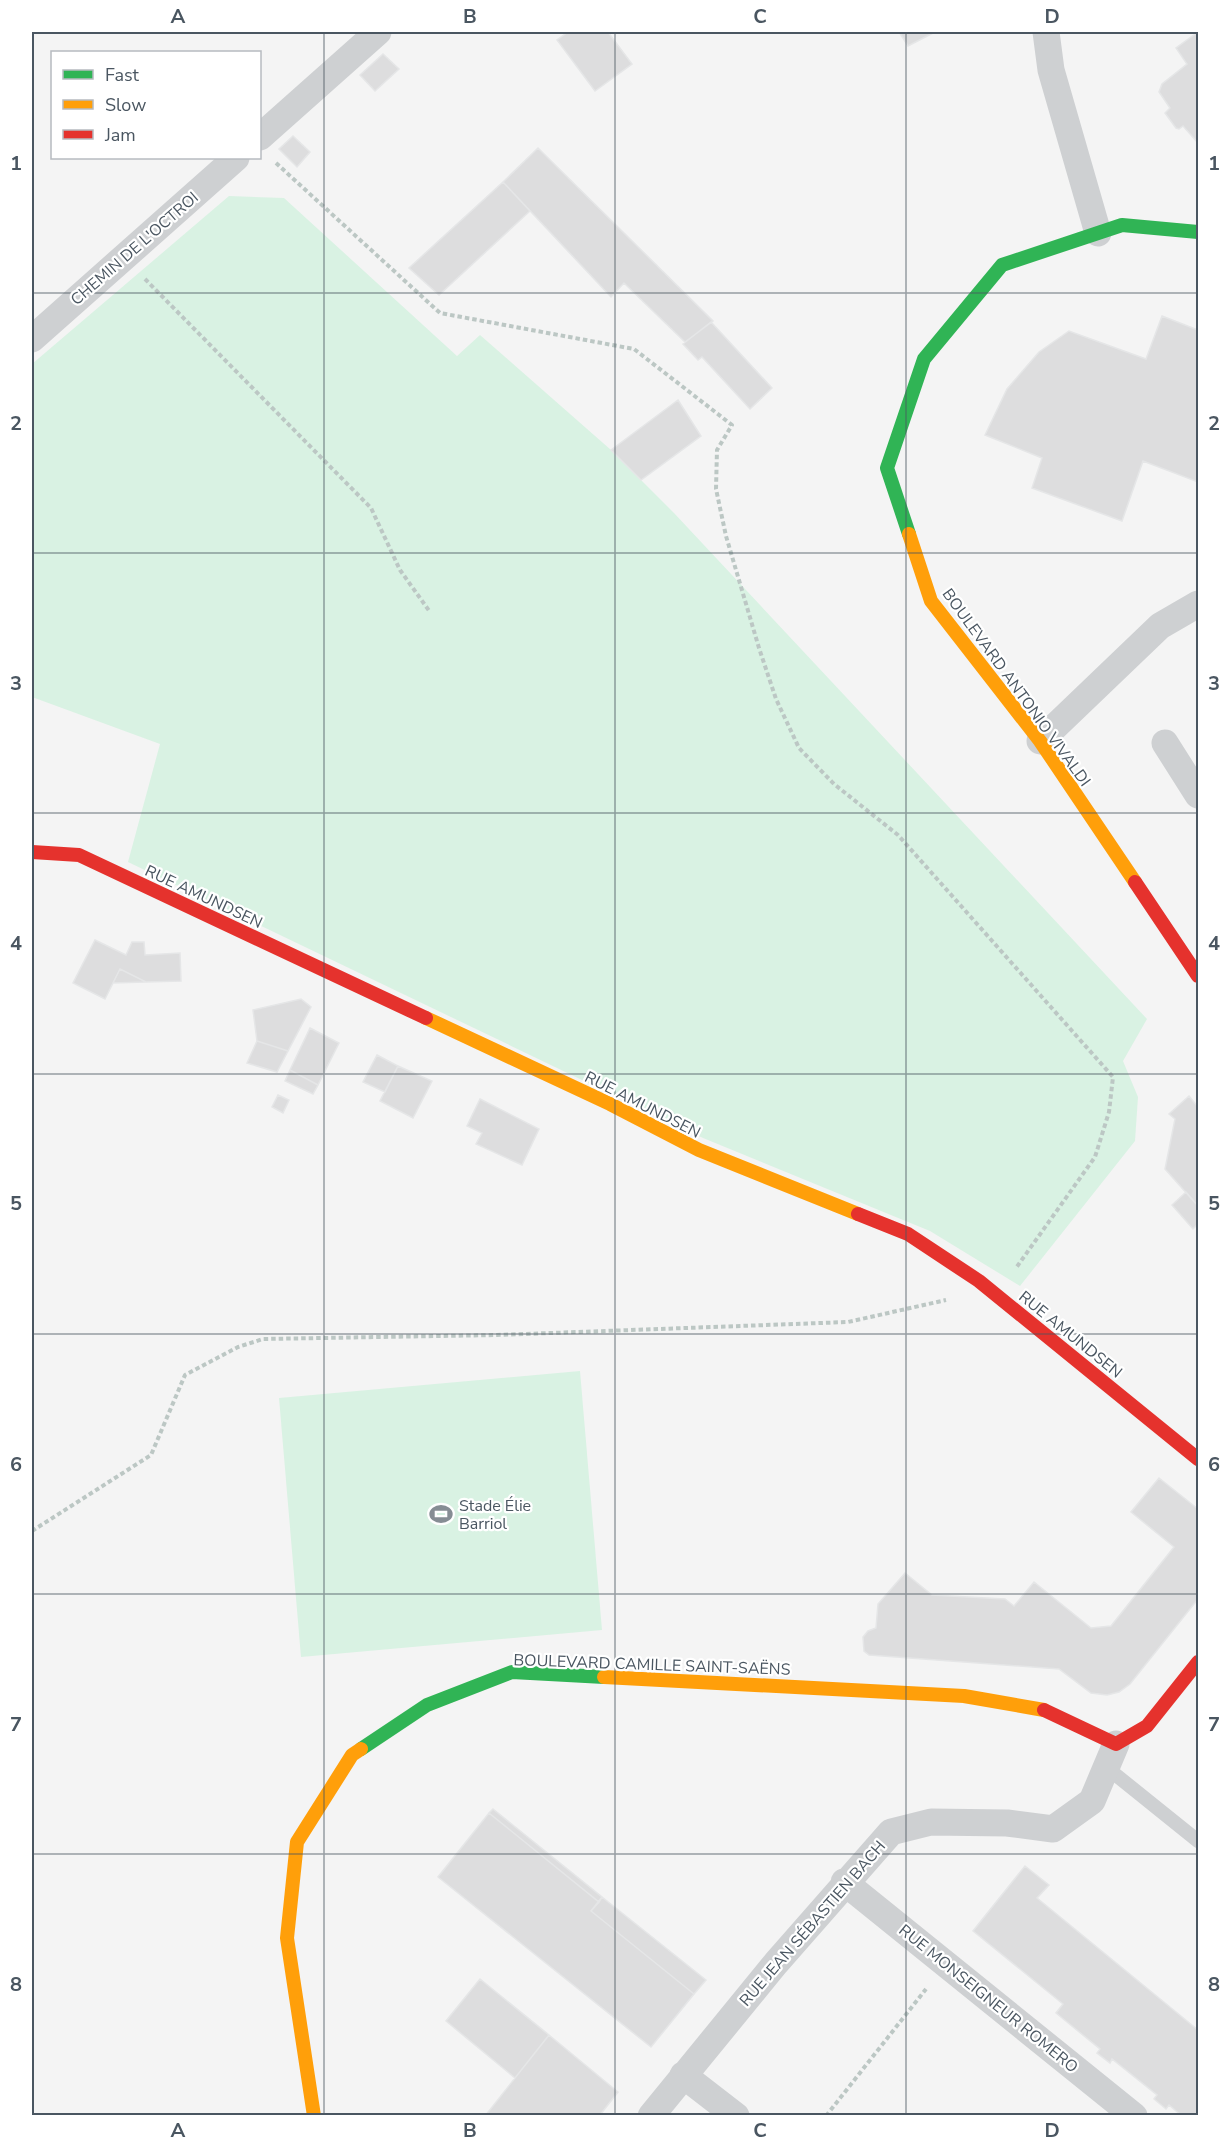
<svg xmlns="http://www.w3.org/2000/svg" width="1230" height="2147" viewBox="0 0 1230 2147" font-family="'Nunito Sans',sans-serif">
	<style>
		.green { fill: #d9f2e3 }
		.building { fill: #ddddde; stroke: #e5e6e7; stroke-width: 1.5 }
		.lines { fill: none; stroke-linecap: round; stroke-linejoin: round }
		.path { stroke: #bcc7c4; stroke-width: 4; stroke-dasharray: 4.5 3; stroke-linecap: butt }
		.lane { stroke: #ced0d2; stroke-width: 14 }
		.street { stroke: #ced0d2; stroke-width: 27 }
		.fast { stroke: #30b455; stroke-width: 14 }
		.slow { stroke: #ff9f0a; stroke-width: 14 }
		.jam { stroke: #e5322d; stroke-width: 14 }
		.grid { fill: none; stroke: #4a5661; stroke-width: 1.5; stroke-opacity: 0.55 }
		.labels { text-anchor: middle; stroke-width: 4.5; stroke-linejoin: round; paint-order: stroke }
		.street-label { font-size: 16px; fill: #4a5661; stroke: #fff }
		.poi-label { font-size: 16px; fill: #4a5661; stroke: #fff; text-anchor: start }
		.neatline { fill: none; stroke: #4a5661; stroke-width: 2 }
		.grid-label { font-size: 20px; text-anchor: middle; font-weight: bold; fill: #4a5661 }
	</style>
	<rect width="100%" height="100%" fill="#f4f4f4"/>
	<path class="green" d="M 229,196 L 284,198 L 457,356 L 480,335 L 611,450 L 674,513 L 1147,1019 L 1123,1061 L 1138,1097 L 1135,1141 L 1020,1286 L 930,1231 L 703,1138 L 128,862 L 160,744 L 32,697 L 32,364 Z
		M 580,1371 L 602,1630 L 301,1657 L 279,1398 Z"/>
	<path class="building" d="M 568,32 L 608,32 L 632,64 L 595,91 L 557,40 Z
		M 899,32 L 935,32 L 908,46 Z
		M 1198,32 L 1198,143 L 1183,126 L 1179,129 L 1176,128 L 1165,113 L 1170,108 L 1159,92 L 1162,84 L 1187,64 L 1176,48 Z
		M 383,54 L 399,69 L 375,91 L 360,75 Z
		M 293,136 L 310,152 L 297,167 L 279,149 Z
		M 538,148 L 713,321 L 685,342 L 624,283 L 611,297 L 503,182 Z
		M 503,182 L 530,211 L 439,295 L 409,268 Z
		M 1162,316 L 1198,330 L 1198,482 L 1143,461 L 1122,521 L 1032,488 L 1042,458 L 985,435 L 1007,389 L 1039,352 L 1069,331 L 1146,359 Z
		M 711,322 L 772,388 L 750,409 L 702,357 L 698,360 L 683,344 Z
		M 678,400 L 701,436 L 641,480 L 611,450 Z
		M 95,940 L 126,955 L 132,942 L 144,942 L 145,955 L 180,953 L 181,981 L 146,982 L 120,969 L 105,999 L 73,983 Z
		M 120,969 L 146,982 L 113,983 Z
		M 301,999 L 311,1007 L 288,1051 L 257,1041 L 253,1010 Z
		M 310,1028 L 339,1043 L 318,1085 L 290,1070 Z
		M 257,1041 L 288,1051 L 277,1072 L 247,1063 Z
		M 377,1055 L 398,1066 L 385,1092 L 363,1082 Z
		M 398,1066 L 432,1081 L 413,1118 L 380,1101 Z
		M 290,1070 L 318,1085 L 313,1094 L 285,1081 Z
		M 278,1095 L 289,1100 L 283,1113 L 272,1107 Z
		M 1189,1096 L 1198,1107 L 1198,1206 L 1165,1169 L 1175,1119 L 1169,1114 Z
		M 480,1099 L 539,1129 L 522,1165 L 476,1144 L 482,1133 L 467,1126 Z
		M 1186,1192 L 1198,1206 L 1198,1224 L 1193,1229 L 1172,1205 Z
		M 1159,1478 L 1198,1509 L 1198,1599 L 1130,1684 L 1119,1692 L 1107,1695 L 1091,1693 L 1059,1669 L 869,1655 L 864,1651 L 863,1637 L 868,1631 L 876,1628 L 878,1604 L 905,1573 L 932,1595 L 1005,1599 L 1014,1606 L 1034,1582 L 1091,1628 L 1111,1626 L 1174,1547 L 1131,1512 Z
		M 493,1809 L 602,1897 L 599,1902 L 489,1813 Z
		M 489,1813 L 599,1902 L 591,1911 L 694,1994 L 651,2047 L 438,1877 Z
		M 1025,1866 L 1049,1885 L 1037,1898 L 1198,2030 L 1198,2116 L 1182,2116 L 1169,2105 L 1166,2109 L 1154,2099 L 1157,2095 L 1112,2059 L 1110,2063 L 1097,2053 L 1100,2049 L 1056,2013 L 1063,2004 L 973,1931 Z
		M 602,1897 L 706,1980 L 694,1994 L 591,1911 Z
		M 480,1979 L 549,2035 L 515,2078 L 446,2021 Z
		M 549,2035 L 618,2092 L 600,2115 L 485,2116 Z"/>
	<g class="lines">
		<path class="path" d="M 276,163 L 440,313 L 634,349 L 732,425 L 717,450 L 716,489 L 726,536 L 759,648 L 776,699 L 799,748 L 834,784 L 898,835 L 1113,1077 L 1109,1112 L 1095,1157 L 1016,1268
			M 145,279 L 371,508 L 400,570 L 430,612
			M 32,1531 L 151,1455 L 185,1375 L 238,1347 L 263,1339 L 497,1335 L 848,1322 L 946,1300
			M 826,2116 L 926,1989"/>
		<path class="lane" d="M 1106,1767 L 1198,1841"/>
		<path class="street" d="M 1046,32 L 1051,70 L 1098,233
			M 260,137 L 378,32
			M 32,339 L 236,158
			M 1040,741 L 1160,626 L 1198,604
			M 1165,743 L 1198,795
			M 844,1882 L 1134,2116
			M 683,2075 L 736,2116
			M 651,2116 L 776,1963 L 891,1832 L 931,1822 L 1007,1823 L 1053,1829 L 1092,1801 L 1116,1744"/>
		<path class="fast" d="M 909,534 L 887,468 L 924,359 L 1002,265 L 1122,225 L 1198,232
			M 361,1749 L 427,1705 L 512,1672 L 604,1677"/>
		<path class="slow" d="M 909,534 L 931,601 L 1040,741 L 1135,882
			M 426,1018 L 610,1104 L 699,1150 L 858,1214
			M 604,1677 L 964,1696 L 1044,1710
			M 314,2116 L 287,1938 L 297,1842 L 352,1755 L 361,1749"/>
		<path class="jam" d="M 32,852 L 79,855 L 426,1018
			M 1135,882 L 1198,976
			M 858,1214 L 908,1234 L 979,1281 L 1198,1459
			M 1044,1710 L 1116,1744 L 1147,1726 L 1198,1662"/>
	</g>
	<path class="grid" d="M 324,32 L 324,2116M 615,32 L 615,2116M 906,32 L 906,2116M 32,293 L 1198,293M 32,553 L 1198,553M 32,813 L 1198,813M 32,1074 L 1198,1074M 32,1334 L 1198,1334M 32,1594 L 1198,1594M 32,1854 L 1198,1854"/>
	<defs>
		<g id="stadium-bare" transform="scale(1.8)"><path d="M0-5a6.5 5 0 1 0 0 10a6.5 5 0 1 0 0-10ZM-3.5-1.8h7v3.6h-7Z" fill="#868d94" stroke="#fff" stroke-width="2.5" paint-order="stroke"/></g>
	</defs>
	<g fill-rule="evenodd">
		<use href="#stadium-bare" x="441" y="1514"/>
	</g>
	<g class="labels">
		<g class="street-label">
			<text transform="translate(134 248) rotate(-41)" y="6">CHEMIN DE L'OCTROI</text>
			<text transform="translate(1017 687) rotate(54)" y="6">BOULEVARD ANTONIO VIVALDI</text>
			<text transform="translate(204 896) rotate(25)" y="6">RUE AMUNDSEN</text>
			<text transform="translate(643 1104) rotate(27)" y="6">RUE AMUNDSEN</text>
			<text transform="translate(1071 1334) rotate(39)" y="6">RUE AMUNDSEN</text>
			<text transform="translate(652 1664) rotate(2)" y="6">BOULEVARD CAMILLE SAINT-SAËNS</text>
			<text transform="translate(812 1923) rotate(-49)" y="6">RUE JEAN SÉBASTIEN BACH</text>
			<text transform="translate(989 1998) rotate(39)" y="6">RUE MONSEIGNEUR ROMERO</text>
		</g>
		<g class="poi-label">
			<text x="459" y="1511">Stade Élie<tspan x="459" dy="18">Barriol</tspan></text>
		</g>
	</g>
	<rect width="1230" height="2147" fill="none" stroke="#ffffff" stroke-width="66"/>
	<rect x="51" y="51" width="210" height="108" fill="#ffffff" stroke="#b7bbc0" stroke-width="1.5"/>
	<rect x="63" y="70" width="30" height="9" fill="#30b455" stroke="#b7bbc0" stroke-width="1.5"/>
	<text x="105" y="81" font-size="18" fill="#4a5661">Fast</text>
	<rect x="63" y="100" width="30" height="9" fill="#ff9f0a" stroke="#b7bbc0" stroke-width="1.5"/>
	<text x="105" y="111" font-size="18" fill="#4a5661">Slow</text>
	<rect x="63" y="130" width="30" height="9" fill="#e5322d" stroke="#b7bbc0" stroke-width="1.5"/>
	<text x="105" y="141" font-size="18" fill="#4a5661">Jam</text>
	<rect x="33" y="33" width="1164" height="2081" class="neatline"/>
	<g class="grid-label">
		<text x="178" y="23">A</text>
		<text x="470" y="23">B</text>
		<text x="760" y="23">C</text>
		<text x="1052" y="23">D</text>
		<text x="16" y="170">1</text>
		<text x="1214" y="170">1</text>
		<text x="16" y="430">2</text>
		<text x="1214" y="430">2</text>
		<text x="16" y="690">3</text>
		<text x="1214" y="690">3</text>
		<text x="16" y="950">4</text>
		<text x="1214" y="950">4</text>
		<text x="16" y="1210">5</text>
		<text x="1214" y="1210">5</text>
		<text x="16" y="1471">6</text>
		<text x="1214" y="1471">6</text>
		<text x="16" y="1731">7</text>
		<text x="1214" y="1731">7</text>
		<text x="16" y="1991">8</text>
		<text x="1214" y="1991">8</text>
		<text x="178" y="2137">A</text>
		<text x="470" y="2137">B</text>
		<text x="760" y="2137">C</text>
		<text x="1052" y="2137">D</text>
	</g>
</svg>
